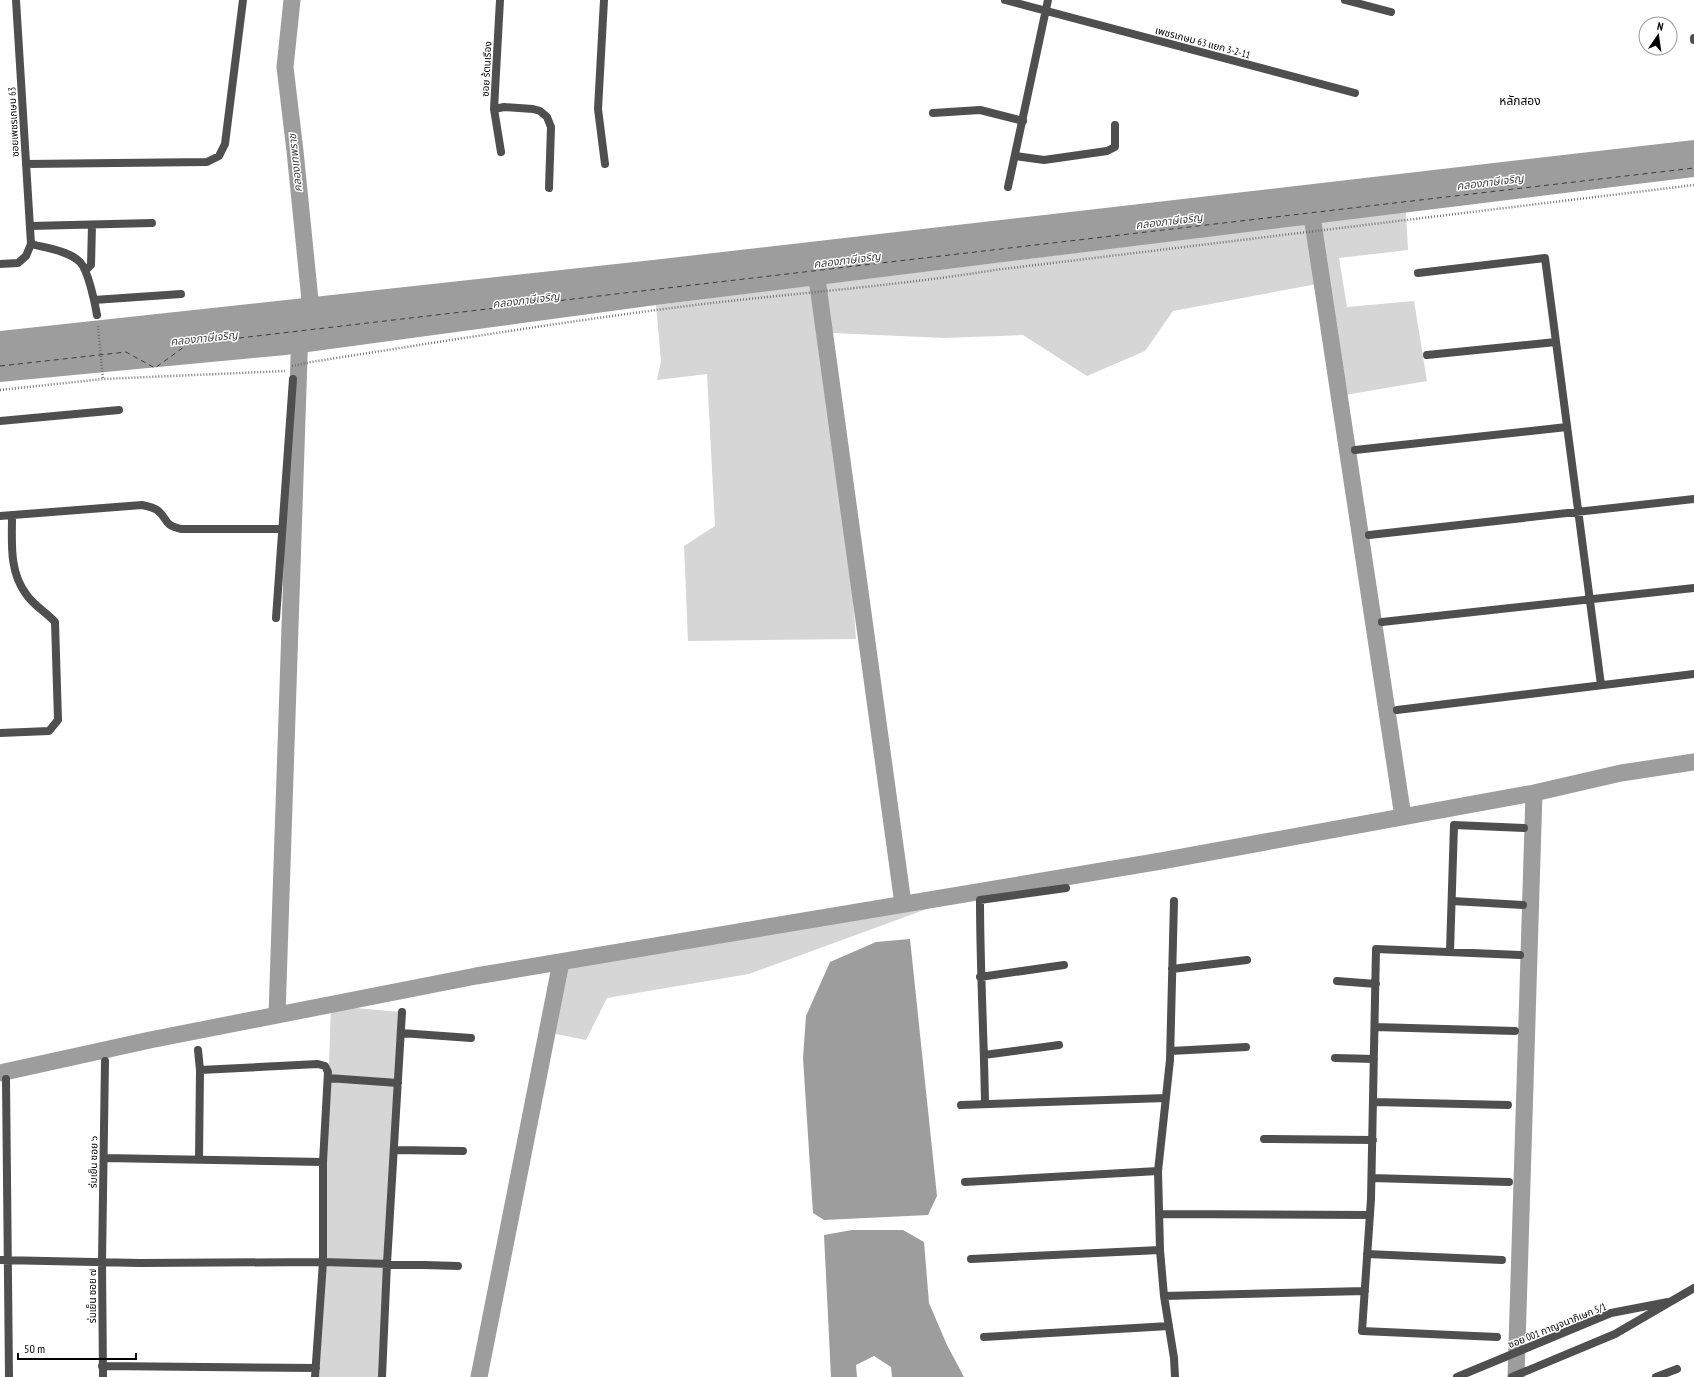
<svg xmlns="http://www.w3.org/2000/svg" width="1694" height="1377" viewBox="0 0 1694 1377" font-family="'PT Sans Narrow','Noto Sans Thai',sans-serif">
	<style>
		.green { fill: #d6d6d6 }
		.water { fill: #9d9d9d }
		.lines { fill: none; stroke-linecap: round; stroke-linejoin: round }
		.canal { stroke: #9d9d9d; stroke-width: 17 }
		.ferry { stroke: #3e3e3e; stroke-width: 1; stroke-dasharray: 5 4; stroke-linecap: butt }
		.path { stroke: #717171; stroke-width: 2.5; stroke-dasharray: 1 2; stroke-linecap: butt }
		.service { stroke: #4f4f4f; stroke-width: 8 }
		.minor { stroke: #4f4f4f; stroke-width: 8 }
		.labels { text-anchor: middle; stroke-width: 3; stroke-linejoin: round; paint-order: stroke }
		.street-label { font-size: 10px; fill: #000; stroke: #fff }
		.water-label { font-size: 11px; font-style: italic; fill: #3e3e3e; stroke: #fff }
		.quarter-label { font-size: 12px; fill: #000; stroke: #fff }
	</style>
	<rect width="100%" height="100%" fill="#fff"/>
	<path class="green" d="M 1406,212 L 1408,250 L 1339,258 L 1347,307 L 1414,301 L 1427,381 L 1345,395 L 1328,282 L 1173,311 L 1145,351 L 1087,376 L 1023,335 L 944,338 L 833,333 L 856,639 L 688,641 L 684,546 L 715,526 L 707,374 L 657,380 L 661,361 L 656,305 Z
		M 897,897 L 946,902 L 749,974 L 607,998 L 586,1040 L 541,1031 L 556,958 Z
		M 331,1006 L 402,1012 L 384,1377 L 318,1377 Z"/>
	<path class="water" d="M 1694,140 L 1694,177 L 656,305 L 286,355 L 0,382 L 0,331 L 653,260 Z
		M 910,939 L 937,1196 L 928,1215 L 824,1220 L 813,1213 L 803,1058 L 806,1016 L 830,962 L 876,942 Z
		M 852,1230 L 903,1230 L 924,1242 L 929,1303 L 947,1345 L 964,1377 L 892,1377 L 891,1367 L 874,1356 L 856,1365 L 857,1377 L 831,1377 L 824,1235 Z"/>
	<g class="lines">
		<path class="canal" d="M 292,0 L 285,67 L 295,151 L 312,320
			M 1310,203 L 1403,817
			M 815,264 L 903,904
			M 277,1015 L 300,329
			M 0,1073 L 150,1040 L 476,976 L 1161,861 L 1534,793 L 1621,773 L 1694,762
			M 479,1377 L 561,962
			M 1516,1377 L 1534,793"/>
		<path class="ferry" d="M 0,366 L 126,352 L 155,368 L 188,344 L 1694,168"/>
		<path class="path" d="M 98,326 L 103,379
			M 292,366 L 311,362 C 439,342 567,321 695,305 C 795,293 896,286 995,270 L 1694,185
			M 0,390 L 103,379 L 285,371"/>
		<path class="service" d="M 933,113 L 980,110 L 1023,121
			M 30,226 L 152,223
			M 31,244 C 46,248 69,251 80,262 C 88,270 95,303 97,315
			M 86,270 L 91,265 L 92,225
			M 94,300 L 181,294
			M 0,421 L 119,410
			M 0,516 L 142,505 C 147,506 153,507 157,510 C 169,519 162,525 182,529 L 282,529
			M 276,618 L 293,379
			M 0,733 L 49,731 L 58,720 L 55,622 C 46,612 33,605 26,594 C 9,571 12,543 12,516"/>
		<path class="minor" d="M 500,0 L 494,109 L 504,107 L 533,109 L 540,111 L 547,117 L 551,127 L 549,188
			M 604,0 L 598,109 L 605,164
			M 1005,0 L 1355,93
			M 1345,0 L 1391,12
			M 1694,40 L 1694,38
			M 494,109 L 501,152
			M 1015,156 L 1044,160 L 1107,151 L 1115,147 L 1115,125
			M 26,164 L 207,162 L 219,156 L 225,144 L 243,0
			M 1008,187 L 1048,0
			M 0,264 L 18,263 L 26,256 L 31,244 L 16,0
			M 1418,273 L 1545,258 L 1601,685
			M 1427,355 L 1556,342
			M 1355,450 L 1567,427
			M 1369,535 L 1694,499
			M 1382,622 L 1694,588
			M 1397,710 L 1694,674
			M 1174,901 L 1170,1060 L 1158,1171 L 1160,1250 L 1164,1296 L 1174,1358 L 1175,1377
			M 1452,901 L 1523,905
			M 1450,951 L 1454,825 L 1524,828
			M 1172,969 L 1247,960
			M 980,977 L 1064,965
			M 1337,981 L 1376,984
			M 1375,1027 L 1515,1031
			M 401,1033 L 471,1038
			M 198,1050 L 200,1070 L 199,1159
			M 1171,1051 L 1246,1047
			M 984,1055 L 1059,1045
			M 1335,1058 L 1374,1059
			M 200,1070 L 318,1064 L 325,1066 L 328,1072 L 323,1162 L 323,1262 L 315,1377
			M 328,1078 L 398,1083
			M 6,1079 L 9,1377
			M 1373,1102 L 1508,1105
			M 985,1104 C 984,1036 980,968 980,900 L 1066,888
			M 961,1105 L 1166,1098
			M 1264,1139 L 1373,1140
			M 394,1150 L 463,1151
			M 104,1158 L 323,1162
			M 1372,1178 L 1509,1182
			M 965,1182 L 1158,1171
			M 1159,1214 L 1370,1215
			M 1367,1254 L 1502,1260
			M 971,1259 L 1160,1250
			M 0,1260 L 140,1263 L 323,1262 L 458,1266
			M 1164,1296 L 1365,1291
			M 984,1337 L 1169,1326
			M 1497,1337 L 1362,1331 L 1371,1199 L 1376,949 L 1520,955
			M 102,1366 L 316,1368
			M 103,1377 L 102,1262 L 105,1061
			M 382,1377 L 387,1263 L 402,1012
			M 1457,1377 L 1611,1313 L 1668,1302
			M 1512,1377 L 1615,1334 L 1694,1288
			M 1656,1377 L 1677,1369"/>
	</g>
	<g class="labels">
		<g class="street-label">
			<text transform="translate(1203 42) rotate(15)" y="4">เพชรเกษม 63 แยก 3-2-11</text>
			<text transform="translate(486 69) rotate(-87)" y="4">ซอย ร้ตนเรึอง</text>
			<text transform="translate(13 122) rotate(-93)" y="4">ซอยเพชรเกษม 63</text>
			<text transform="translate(93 1162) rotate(-89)" y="4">ร่มเย็น ซอย ๖</text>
			<text transform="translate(92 1296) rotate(-90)" y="4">ร่มเย็น ซอย ๗</text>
			<text transform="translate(1557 1325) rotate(-22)" y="4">ซอย 001 กาญจนาภิเษก 5/1</text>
		</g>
		<g class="water-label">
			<text transform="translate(295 163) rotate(-96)" y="4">คลองเทพราช</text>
			<text transform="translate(1490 182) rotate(-7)" y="4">คลองภาษีเจริญ</text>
			<text transform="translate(1169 221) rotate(-7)" y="4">คลองภาษีเจริญ</text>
			<text transform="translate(847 260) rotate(-7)" y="4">คลองภาษีเจริญ</text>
			<text transform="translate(526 300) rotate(-7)" y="4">คลองภาษีเจริญ</text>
			<text transform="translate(204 338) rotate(-6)" y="4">คลองภาษีเจริญ</text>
		</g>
		<g class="quarter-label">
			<text x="1520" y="105">หลักสอง</text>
		</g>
	</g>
	<g transform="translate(1658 36) rotate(13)"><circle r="19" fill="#ffffff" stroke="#999999"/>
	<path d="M0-3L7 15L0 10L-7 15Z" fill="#000000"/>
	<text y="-6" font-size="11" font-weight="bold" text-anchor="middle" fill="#000000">N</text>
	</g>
	<path d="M18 1353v6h118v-6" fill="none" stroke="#000000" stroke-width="2"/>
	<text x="24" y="1353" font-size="12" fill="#000000" stroke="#ffffff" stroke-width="3" paint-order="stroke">50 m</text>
</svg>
